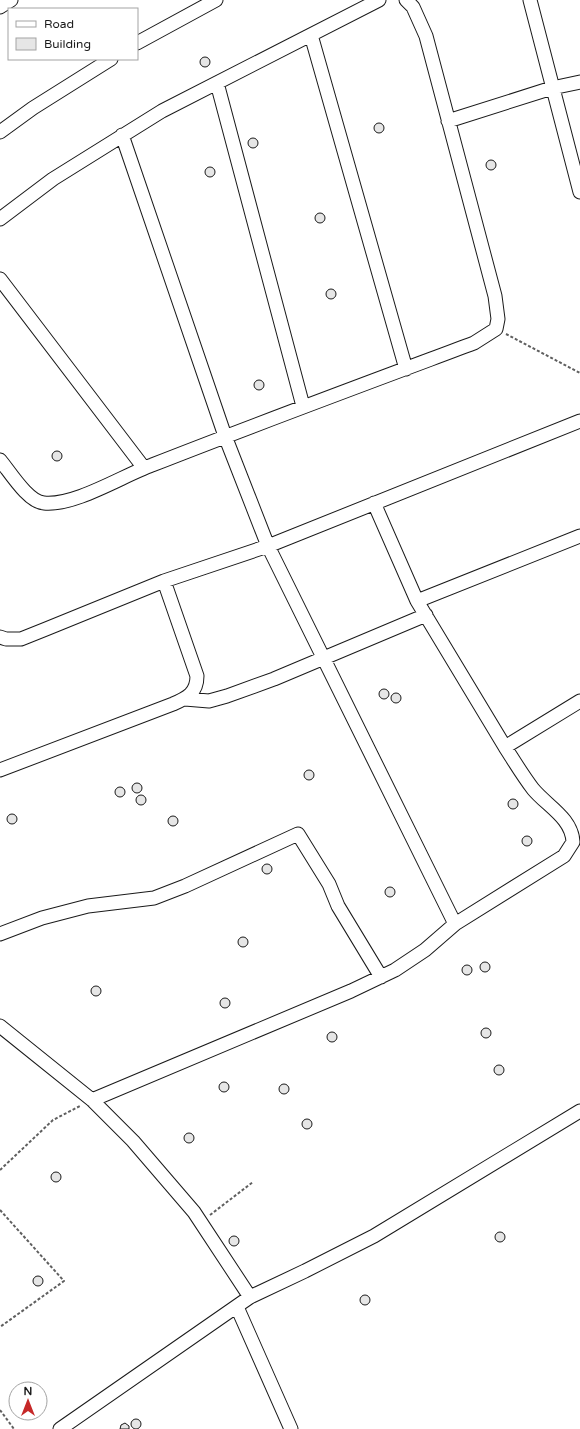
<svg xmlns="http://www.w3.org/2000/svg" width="580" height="1429" viewBox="0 0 580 1429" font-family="'Varela Round',sans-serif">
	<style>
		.building { fill: #e6e6e6; stroke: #1a1a1a }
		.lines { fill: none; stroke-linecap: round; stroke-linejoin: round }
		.minor-casing { stroke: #1a1a1a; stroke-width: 15 }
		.path { stroke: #5f5f5f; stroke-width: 2; stroke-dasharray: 3 2; stroke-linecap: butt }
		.minor { stroke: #fff; stroke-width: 13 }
	</style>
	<rect width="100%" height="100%" fill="#fff"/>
	<path class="building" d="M200 62a5 5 0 1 1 10 0a5 5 0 1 1-10 0Z
		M374 128a5 5 0 1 1 10 0a5 5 0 1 1-10 0Z
		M248 143a5 5 0 1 1 10 0a5 5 0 1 1-10 0Z
		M486 165a5 5 0 1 1 10 0a5 5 0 1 1-10 0Z
		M205 172a5 5 0 1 1 10 0a5 5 0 1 1-10 0Z
		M315 218a5 5 0 1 1 10 0a5 5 0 1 1-10 0Z
		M326 294a5 5 0 1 1 10 0a5 5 0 1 1-10 0Z
		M254 385a5 5 0 1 1 10 0a5 5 0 1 1-10 0Z
		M52 456a5 5 0 1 1 10 0a5 5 0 1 1-10 0Z
		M379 694a5 5 0 1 1 10 0a5 5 0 1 1-10 0Z
		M391 698a5 5 0 1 1 10 0a5 5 0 1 1-10 0Z
		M304 775a5 5 0 1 1 10 0a5 5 0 1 1-10 0Z
		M132 788a5 5 0 1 1 10 0a5 5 0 1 1-10 0Z
		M115 792a5 5 0 1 1 10 0a5 5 0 1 1-10 0Z
		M136 800a5 5 0 1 1 10 0a5 5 0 1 1-10 0Z
		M508 804a5 5 0 1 1 10 0a5 5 0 1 1-10 0Z
		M7 819a5 5 0 1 1 10 0a5 5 0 1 1-10 0Z
		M168 821a5 5 0 1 1 10 0a5 5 0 1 1-10 0Z
		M522 841a5 5 0 1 1 10 0a5 5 0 1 1-10 0Z
		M262 869a5 5 0 1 1 10 0a5 5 0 1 1-10 0Z
		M385 892a5 5 0 1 1 10 0a5 5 0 1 1-10 0Z
		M238 942a5 5 0 1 1 10 0a5 5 0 1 1-10 0Z
		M480 967a5 5 0 1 1 10 0a5 5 0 1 1-10 0Z
		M462 970a5 5 0 1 1 10 0a5 5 0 1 1-10 0Z
		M91 991a5 5 0 1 1 10 0a5 5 0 1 1-10 0Z
		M220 1003a5 5 0 1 1 10 0a5 5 0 1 1-10 0Z
		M481 1033a5 5 0 1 1 10 0a5 5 0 1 1-10 0Z
		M327 1037a5 5 0 1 1 10 0a5 5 0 1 1-10 0Z
		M494 1070a5 5 0 1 1 10 0a5 5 0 1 1-10 0Z
		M219 1087a5 5 0 1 1 10 0a5 5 0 1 1-10 0Z
		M279 1089a5 5 0 1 1 10 0a5 5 0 1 1-10 0Z
		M302 1124a5 5 0 1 1 10 0a5 5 0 1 1-10 0Z
		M184 1138a5 5 0 1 1 10 0a5 5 0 1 1-10 0Z
		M51 1177a5 5 0 1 1 10 0a5 5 0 1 1-10 0Z
		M495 1237a5 5 0 1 1 10 0a5 5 0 1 1-10 0Z
		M229 1241a5 5 0 1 1 10 0a5 5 0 1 1-10 0Z
		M33 1281a5 5 0 1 1 10 0a5 5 0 1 1-10 0Z
		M360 1300a5 5 0 1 1 10 0a5 5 0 1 1-10 0Z
		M131 1424a5 5 0 1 1 10 0a5 5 0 1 1-10 0Z
		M 125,1423 L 129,1426 L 129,1429 L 120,1429 L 121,1425 Z"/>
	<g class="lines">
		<g class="minor-casing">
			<path id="minor" d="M 530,0 L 580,192
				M 0,7 L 11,0
				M 311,35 L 406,369
				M 137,43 L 216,0
				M 217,83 L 303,406
				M 448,121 L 552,88 L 580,82
				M 0,132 L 33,108 L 111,59
				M 122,135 L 225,436 L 268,546 L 455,924
				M 0,219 L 53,179 L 162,111 L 379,0
				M 0,279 L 144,468
				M 0,460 C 10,472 28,502 44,503 C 75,506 122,476 152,465 C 259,423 367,383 474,343 L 496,329 L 498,319 L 495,296 L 426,36 L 413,7 L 406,0
				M 374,503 L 417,601 L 580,536
				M 417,601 L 505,747 L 580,701
				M 0,637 L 6,639 L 21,639 L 46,629 L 164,581 L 268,546 L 580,421
				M 185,699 L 209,701 L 227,696 L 274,679 L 426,615
				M 0,770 L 173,704 C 187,698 197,693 197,676 L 164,581
				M 0,934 L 42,918 L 88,906 L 154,898 L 185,886 L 298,834 L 329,884 L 338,906 L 381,977
				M 0,1026 L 92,1100 L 133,1141 L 194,1212 L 250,1297
				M 92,1100 L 351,991 L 395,970 L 425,950 L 455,924 L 564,856 L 573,842 C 572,818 547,806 533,789 C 523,776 514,761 505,747
				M 237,1307 L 291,1429
				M 60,1429 L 250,1297 L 305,1271 L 374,1236 L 580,1111"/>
		</g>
		<path class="path" d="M 506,334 L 580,373
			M 0,1170 L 53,1120 L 80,1106
			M 0,1210 L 64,1281 L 0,1327
			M 210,1215 L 253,1182
			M 0,1410 L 14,1429"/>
		<use href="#minor" class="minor"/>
	</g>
	<rect x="8" y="8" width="130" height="52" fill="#ffffff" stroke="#a3a3a3"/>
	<rect x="16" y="21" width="20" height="6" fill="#ffffff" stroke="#a3a3a3"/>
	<text x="44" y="28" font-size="12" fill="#1a1a1a">Road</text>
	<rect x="16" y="38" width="20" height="12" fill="#e6e6e6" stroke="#a3a3a3"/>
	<text x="44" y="48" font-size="12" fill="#1a1a1a">Building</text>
	<g transform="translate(28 1401)"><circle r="19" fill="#ffffff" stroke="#a3a3a3"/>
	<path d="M0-3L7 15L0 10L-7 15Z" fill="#c62828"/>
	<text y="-6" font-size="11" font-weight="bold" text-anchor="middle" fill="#1a1a1a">N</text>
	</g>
</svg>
